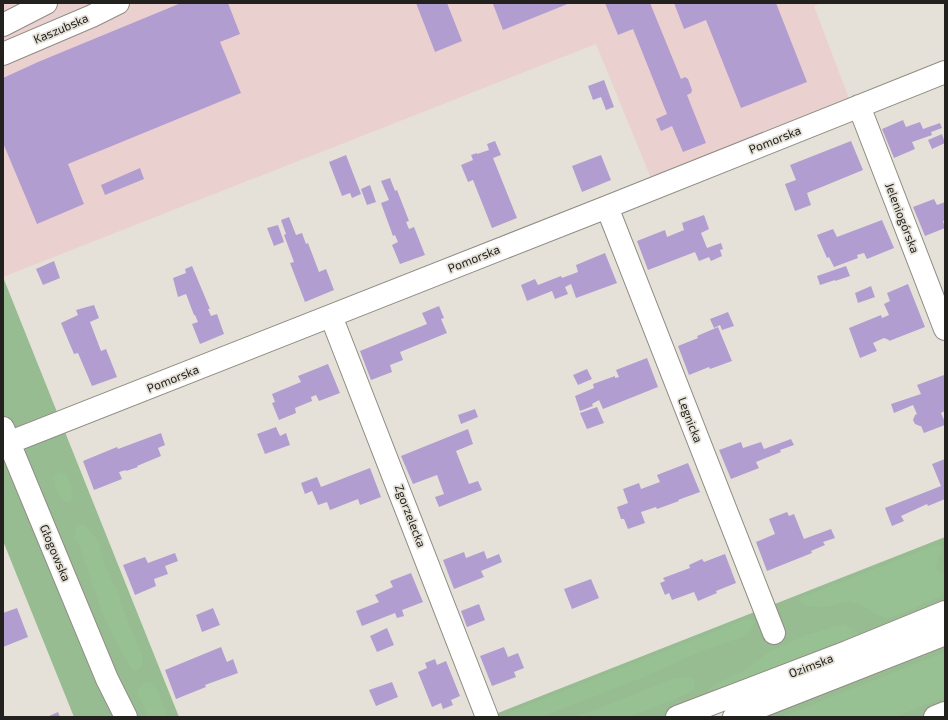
<svg xmlns="http://www.w3.org/2000/svg" width="948" height="720" viewBox="0 0 948 720" font-family="'Exo 2',sans-serif">
	<style>
		.industrial { fill: #ebd0d0 }
		.green { fill: #97bc92 }
		.forest { fill: #98c193 }
		.building { fill: #b29dd1 }
		.lines { fill: none; stroke-linecap: round; stroke-linejoin: round }
		.minor-casing { stroke: #8f8c83; stroke-width: 24 }
		.major-casing { stroke: #8f8c83; stroke-width: 24 }
		.minor { stroke: #fff; stroke-width: 22 }
		.major { stroke: #fff; stroke-width: 22 }
		.labels { text-anchor: middle; stroke-width: 3.5; stroke-linejoin: round; paint-order: stroke }
		.street-label { font-size: 12px; fill: #22211d; stroke: #e5e1d8 }
	</style>
	<rect width="100%" height="100%" fill="#e5e1d8"/>
	<path class="industrial" d="M 3,3 L 822,3 L 814,6 L 853,109 L 655,188 L 596,44 L 3,277 Z"/>
	<path class="green" d="M 3,277 L 179,717 L 74,717 L 3,541 Z
		M 945,537 L 945,612 L 677,717 L 488,717 Z
		M 945,634 L 945,713 L 935,717 L 734,717 Z"/>
	<path class="forest" d="M 59,472 L 66,474 L 71,486 L 72,498 L 69,502 L 64,501 L 55,486 L 54,479 Z
		M 77,524 L 85,525 L 98,541 L 102,559 L 108,573 L 117,590 L 125,615 L 142,654 L 142,665 L 136,671 L 132,670 L 105,620 L 80,547 L 75,537 Z
		M 936,545 C 937,545 939,545 940,546 C 944,549 937,562 935,566 L 939,572 L 945,575 L 945,595 L 933,599 L 906,612 L 888,618 L 876,614 L 864,606 L 850,601 L 830,606 L 814,607 L 802,604 L 798,599 Z
		M 751,619 L 755,622 L 750,631 L 743,637 L 703,650 L 644,677 L 541,717 L 510,717 L 510,712 L 741,621 Z
		M 844,624 L 859,634 L 850,638 L 721,688 L 709,693 L 708,691 L 711,687 L 720,682 L 747,669 L 769,652 L 804,636 Z
		M 945,652 L 945,697 L 895,717 L 782,717 Z
		M 692,677 L 695,684 L 695,688 L 689,693 L 629,717 L 576,717 L 676,678 Z
		M 144,682 L 155,685 L 168,717 L 148,717 L 137,691 Z"/>
	<path class="building" d="M 181,3 L 228,3 L 240,34 L 220,42 L 241,93 L 68,164 L 84,204 L 37,224 L 3,143 L 3,78 L 38,62 Z
		M 416,3 L 447,3 L 462,41 L 435,52 Z
		M 495,3 L 570,3 L 503,30 L 493,4 Z
		M 605,3 L 650,3 L 681,79 L 685,77 L 688,79 L 692,90 L 691,93 L 687,95 L 706,143 L 683,152 L 672,126 L 661,131 L 656,119 L 667,114 L 633,29 L 618,35 Z
		M 674,3 L 776,3 L 807,82 L 741,108 L 706,20 L 684,29 Z
		M 604,80 L 614,107 L 606,110 L 601,97 L 593,100 L 588,86 Z
		M 903,120 L 906,127 L 920,122 L 923,129 L 940,123 L 942,128 L 931,132 L 932,135 L 912,142 L 915,149 L 894,158 L 882,129 Z
		M 942,134 L 945,143 L 932,149 L 928,140 Z
		M 495,141 L 501,155 L 493,158 L 517,218 L 492,228 L 473,180 L 468,182 L 461,165 L 473,160 L 471,155 L 477,153 L 477,154 L 489,150 L 487,144 Z
		M 851,141 L 863,170 L 807,193 L 811,205 L 795,211 L 785,184 L 796,180 L 790,165 Z
		M 346,155 L 361,194 L 352,198 L 350,193 L 342,196 L 329,162 Z
		M 601,155 L 611,180 L 582,192 L 572,166 Z
		M 140,168 L 144,179 L 105,195 L 101,185 Z
		M 390,178 L 395,191 L 397,190 L 409,221 L 406,222 L 409,229 L 414,227 L 425,255 L 400,264 L 392,245 L 398,242 L 395,235 L 393,236 L 381,203 L 389,200 L 381,181 Z
		M 370,185 L 376,202 L 367,205 L 361,189 Z
		M 934,199 L 937,205 L 945,202 L 945,220 L 943,221 L 945,228 L 925,236 L 913,207 Z
		M 704,215 L 709,229 L 701,233 L 707,248 L 721,243 L 723,249 L 720,250 L 722,256 L 711,261 L 709,257 L 699,261 L 695,252 L 648,270 L 637,241 L 665,230 L 667,237 L 684,230 L 682,223 Z
		M 289,217 L 296,235 L 302,233 L 306,244 L 308,243 L 319,272 L 326,269 L 334,290 L 305,302 L 290,263 L 294,262 L 284,235 L 286,234 L 281,220 Z
		M 882,220 L 894,248 L 867,259 L 864,253 L 857,255 L 858,258 L 834,267 L 829,257 L 827,258 L 817,235 L 833,229 L 837,237 Z
		M 278,225 L 284,242 L 274,246 L 267,228 Z
		M 605,253 L 617,283 L 576,298 L 571,284 L 565,287 L 568,294 L 555,299 L 552,291 L 527,301 L 521,285 L 535,279 L 538,285 L 561,276 L 562,278 L 578,272 L 576,265 Z
		M 54,261 L 60,278 L 43,285 L 36,269 Z
		M 192,266 L 210,309 L 208,309 L 211,316 L 217,314 L 224,334 L 200,344 L 192,324 L 198,322 L 195,315 L 194,315 L 186,294 L 178,297 L 173,278 L 186,273 L 185,269 Z
		M 846,266 L 850,276 L 835,281 L 835,280 L 820,285 L 817,276 Z
		M 908,284 L 925,327 L 889,341 L 889,340 L 884,338 L 873,343 L 877,351 L 860,358 L 849,328 L 881,315 L 882,318 L 889,315 L 884,304 L 890,301 L 887,293 Z
		M 871,286 L 875,297 L 858,303 L 855,293 Z
		M 94,305 L 99,318 L 90,322 L 101,351 L 106,349 L 117,377 L 92,386 L 78,353 L 74,354 L 61,323 L 78,315 L 76,310 Z
		M 439,306 L 444,318 L 441,319 L 447,333 L 400,352 L 403,360 L 390,365 L 392,372 L 371,380 L 360,351 L 427,324 L 422,313 Z
		M 728,312 L 734,326 L 722,330 L 720,325 L 714,328 L 710,319 Z
		M 718,327 L 732,361 L 710,369 L 709,367 L 689,375 L 678,346 L 698,338 L 697,336 Z
		M 647,358 L 658,387 L 603,409 L 599,400 L 592,404 L 593,406 L 580,411 L 575,396 L 594,388 L 593,384 L 615,376 L 615,378 L 619,377 L 616,370 Z
		M 328,364 L 340,393 L 319,401 L 316,395 L 311,397 L 312,401 L 295,408 L 296,413 L 279,420 L 272,403 L 275,402 L 272,394 L 301,382 L 298,376 Z
		M 587,369 L 592,379 L 578,385 L 573,375 Z
		M 944,375 L 945,378 L 945,411 L 941,413 L 945,422 L 945,425 L 924,433 L 921,426 L 920,426 L 915,424 L 913,420 L 915,415 L 917,414 L 913,405 L 894,413 L 891,404 L 921,394 L 917,385 Z
		M 597,407 L 604,423 L 587,429 L 580,413 Z
		M 475,409 L 478,417 L 461,424 L 458,415 Z
		M 276,427 L 280,436 L 286,433 L 290,445 L 265,454 L 257,434 Z
		M 468,429 L 473,444 L 456,451 L 469,484 L 478,481 L 482,490 L 439,507 L 435,497 L 444,494 L 437,475 L 413,484 L 401,456 Z
		M 161,433 L 165,445 L 158,448 L 161,456 L 137,466 L 138,467 L 126,471 L 126,470 L 119,472 L 122,479 L 94,490 L 83,461 L 117,447 L 118,449 Z
		M 791,439 L 794,445 L 780,450 L 781,452 L 756,462 L 759,468 L 731,479 L 719,450 L 741,442 L 743,448 L 761,442 L 764,449 Z
		M 945,459 L 945,499 L 928,506 L 927,504 L 901,516 L 904,521 L 892,526 L 885,508 L 941,486 L 932,464 Z
		M 688,463 L 700,492 L 678,500 L 679,501 L 657,509 L 656,507 L 641,512 L 645,523 L 628,529 L 624,519 L 621,519 L 617,507 L 628,503 L 623,489 L 639,483 L 641,489 L 660,482 L 657,475 Z
		M 370,468 L 381,497 L 360,505 L 358,499 L 330,510 L 327,502 L 318,505 L 312,491 L 305,494 L 301,483 L 317,477 L 321,487 Z
		M 787,512 L 789,516 L 794,514 L 804,539 L 831,529 L 835,538 L 823,542 L 825,545 L 811,551 L 812,553 L 767,571 L 756,542 L 775,534 L 769,519 Z
		M 484,551 L 487,559 L 499,554 L 502,562 L 481,571 L 484,577 L 454,589 L 443,560 L 464,552 L 466,558 Z
		M 175,553 L 178,561 L 165,566 L 168,574 L 154,579 L 156,586 L 135,595 L 123,565 L 145,557 L 148,563 Z
		M 725,554 L 736,583 L 716,591 L 717,593 L 698,601 L 694,592 L 672,600 L 669,593 L 665,595 L 660,583 L 665,581 L 663,578 L 690,568 L 689,565 L 702,559 L 704,562 Z
		M 411,573 L 423,602 L 402,610 L 404,616 L 397,618 L 395,613 L 362,626 L 356,611 L 379,602 L 375,595 L 393,587 L 390,581 Z
		M 591,579 L 599,598 L 572,609 L 564,589 Z
		M 479,604 L 485,620 L 467,627 L 461,611 Z
		M 17,608 L 28,637 L 3,647 L 3,613 Z
		M 213,608 L 220,625 L 202,632 L 196,615 Z
		M 387,628 L 394,645 L 377,652 L 370,636 Z
		M 221,647 L 227,662 L 233,659 L 238,673 L 205,685 L 206,687 L 176,699 L 165,670 Z
		M 504,647 L 508,657 L 518,653 L 524,668 L 514,672 L 516,677 L 492,686 L 480,656 Z
		M 435,659 L 437,665 L 446,661 L 460,696 L 451,700 L 453,705 L 443,709 L 441,703 L 432,707 L 418,672 L 427,668 L 425,663 Z
		M 392,682 L 398,697 L 376,706 L 369,690 Z
		M 58,712 L 60,717 L 47,717 Z"/>
	<g class="lines">
		<g class="minor-casing">
			<path id="minor" d="M 3,25 L 46,3
				M 3,54 L 92,16 L 118,3
				M 859,106 L 945,329
				M 607,207 L 774,633
				M 331,316 L 487,717
				M 3,428 L 107,679 L 126,717
				M 3,445 L 607,207 L 945,72
				M 935,717 L 945,713"/>
		</g>
		<g class="major-casing">
			<path id="major" d="M 677,717 L 847,652 L 945,612
				M 734,717 L 945,634"/>
		</g>
		<use href="#minor" class="minor"/>
		<use href="#major" class="major"/>
	</g>
	<g class="labels">
		<g class="street-label">
			<text transform="translate(61 29) rotate(-23)" y="4">Kaszubska</text>
			<text transform="translate(775 140) rotate(-22)" y="4">Pomorska</text>
			<text transform="translate(902 218) rotate(69)" y="4">Jeleniogórska</text>
			<text transform="translate(474 259) rotate(-22)" y="4">Pomorska</text>
			<text transform="translate(173 379) rotate(-22)" y="4">Pomorska</text>
			<text transform="translate(690 420) rotate(69)" y="4">Legnicka</text>
			<text transform="translate(410 516) rotate(69)" y="4">Zgorzelecka</text>
			<text transform="translate(55 553) rotate(67)" y="4">Głogowska</text>
			<text transform="translate(811 666) rotate(-21)" y="4">Ozimska</text>
		</g>
	</g>
	<rect width="948" height="720" fill="none" stroke="#22211d" stroke-width="8"/>
</svg>
